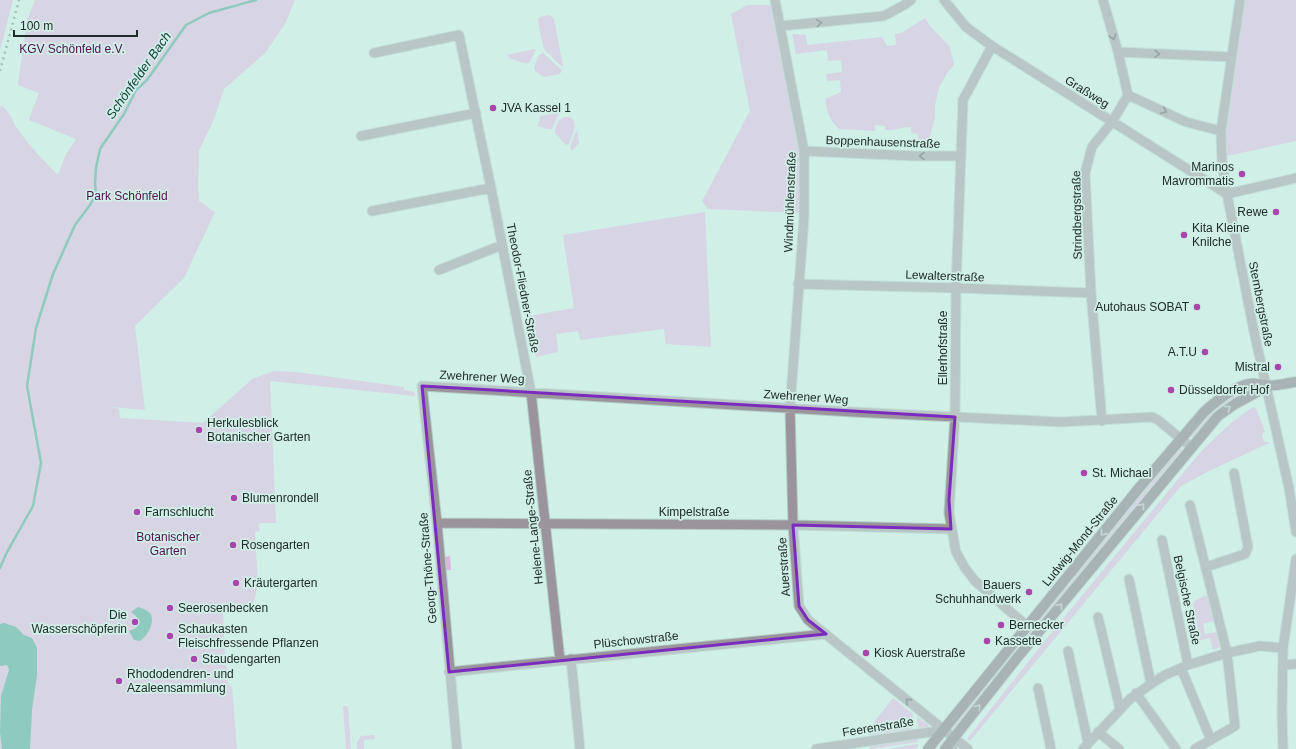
<svg xmlns="http://www.w3.org/2000/svg" width="1296" height="749" viewBox="0 0 1296 749" font-family="Helvetica,sans-serif">
	<style>
		.green { fill: #dfb5de }
		.water { fill: #409e8c }
		.lines { fill: none; stroke-linecap: round; stroke-linejoin: round }
		.stream { stroke: #409e8c; stroke-width: 2.5 }
		.minor-casing { stroke: #b0ccc5; stroke-width: 11 }
		.secondary-casing { stroke: #b0ccc5; stroke-width: 12 }
		.minor { stroke: #9c949c; stroke-width: 9 }
		.secondary { stroke: #786c78; stroke-width: 10 }
		.rail { stroke: #768b86; stroke-width: 2.5; stroke-dasharray: 2 4; stroke-linecap: butt }
		.oneway { stroke: #4b5051 }
		.oneway2 { stroke: #b1c1c0 }
		.marked { fill: none; stroke: #7b2cbf; stroke-width: 3; stroke-linejoin: round }
		.poi-dot { fill: #a945ab; stroke: #d0efe7; stroke-width: 1.5 }
		.labels { text-anchor: middle; stroke-width: 3.5; stroke-linejoin: round; paint-order: stroke }
		.park-label { font-size: 12px; fill: #4f1050; stroke: #d0efe7 }
		.street-label { font-size: 12px; fill: #202c29; stroke: #d0efe7 }
		.poi-label { font-size: 12px; fill: #202c29; stroke: #d0efe7; text-anchor: start }
		.water-label { font-size: 13px; font-style: italic; fill: #164139; stroke: #d0efe7 }
	</style>
	<rect width="100%" height="100%" fill="#d0efe7"/>
	<path class="green" d="M 0,0 L 13,0 L 0,50 Z
		M 35,0 L 295,0 L 285,24 L 265,53 L 224,89 L 214,119 L 199,151 L 198,187 L 199,201 L 215,212 L 184,278 L 135,326 L 145,410 L 112,407 L 119,409 L 120,418 L 203,423 L 252,379 L 274,371 L 296,372 L 404,387 L 404,390 L 414,392 L 415,396 L 270,381 L 276,523 L 260,523 L 258,527 L 260,529 L 258,532 L 256,531 L 255,532 L 258,586 L 252,610 L 223,613 L 224,637 L 228,684 L 232,687 L 237,749 L 0,749 L 0,110 L 1,105 C 13,115 10,118 17,128 C 29,146 43,160 58,175 L 66,154 L 76,139 L 29,120 L 39,93 L 18,85 L 27,21 Z
		M 1245,0 L 1296,0 L 1296,141 L 1226,156 L 1226,133 Z
		M 747,5 L 772,5 L 801,151 L 801,213 L 708,209 L 702,201 L 750,111 L 731,14 Z
		M 550,15 L 554,19 L 563,66 L 562,67 L 545,50 L 543,46 L 538,20 L 540,17 Z
		M 925,18 L 931,27 L 950,47 L 954,65 L 947,73 L 939,88 L 935,105 L 935,118 L 930,136 L 930,149 L 918,146 L 918,134 L 911,133 L 911,127 C 902,127 894,131 885,130 L 885,126 L 875,125 L 875,131 L 839,129 C 829,119 827,113 825,99 L 841,92 L 840,80 L 827,81 L 826,74 L 842,72 L 841,60 L 828,61 L 827,50 L 796,54 L 792,34 L 806,35 L 807,45 L 882,37 L 887,46 L 896,45 L 895,34 L 901,33 Z
		M 535,49 L 536,50 L 529,63 C 522,64 516,59 510,59 L 507,55 Z
		M 543,53 L 562,70 L 560,74 L 544,77 L 535,71 L 534,67 L 539,55 Z
		M 559,113 L 552,129 L 547,129 L 537,126 L 539,122 L 540,116 Z
		M 564,117 C 582,116 572,135 569,144 L 566,145 L 555,133 C 555,126 558,120 564,117 Z
		M 576,131 L 577,131 L 579,143 L 572,151 L 570,147 Z
		M 705,212 L 711,347 L 666,344 L 664,329 L 580,340 L 578,331 L 556,334 L 558,352 L 536,357 L 529,316 L 574,308 L 563,235 Z
		M 1248,389 L 1249,391 L 1232,400 L 1214,413 L 1193,437 L 1191,437 L 1190,435 L 1211,411 L 1230,397 Z
		M 1253,407 L 1256,408 L 1265,432 L 1262,434 L 1264,442 L 1269,442 L 1269,443 L 1207,472 L 1181,486 L 970,741 L 967,739 L 1048,637 L 1198,455 C 1215,437 1232,421 1253,407 Z
		M 1180,446 L 1182,446 L 1182,450 L 1040,623 L 1038,623 L 1037,621 Z
		M 450,556 L 451,570 L 445,570 L 444,557 Z
		M 1205,596 L 1209,596 L 1214,621 L 1203,624 L 1205,634 L 1217,632 L 1220,645 L 1220,647 L 1213,650 L 1210,638 L 1193,642 L 1193,639 L 1200,637 L 1193,604 L 1196,600 Z
		M 1029,630 L 1032,630 L 1033,632 L 954,730 L 951,728 Z
		M 893,698 L 913,714 L 911,729 L 868,735 L 868,730 Z
		M 343,706 L 346,706 L 348,707 L 351,749 L 346,749 Z
		M 917,717 L 928,724 L 929,727 L 918,728 Z
		M 374,735 L 375,739 L 364,740 L 364,749 L 357,749 L 357,742 L 361,736 Z
		M 915,738 L 917,739 L 918,742 L 870,749 L 869,745 Z
		M 918,744 L 916,749 L 887,749 Z"/>
	<path class="water" d="M 138,607 C 142,608 147,610 150,613 C 156,621 147,637 140,641 L 134,640 L 129,631 L 136,628 L 139,623 L 136,616 L 131,612 Z
		M 4,623 L 16,627 L 24,635 L 32,638 L 37,648 L 37,675 L 32,710 L 30,749 L 2,749 L 0,732 L 1,696 L 9,670 L 7,665 L 0,666 L 0,624 Z"/>
	<g class="lines">
		<path class="stream" d="M 0,568 L 7,552 L 33,506 L 41,463 L 27,386 L 36,328 L 53,274 L 75,225 L 90,205 L 96,194 L 95,183 L 96,168 L 100,149 L 124,114 L 136,90 L 147,80 L 186,25 L 209,13 L 256,0"/>
		<g class="minor-casing">
			<path id="minor" d="M 775,0 L 804,151 L 804,218 L 790,408 L 793,525 L 799,606 L 808,620 L 954,738 L 952,749
				M 944,0 L 966,27 L 992,46 L 1227,194
				M 1240,0 L 1221,131 L 1222,161 L 1227,194 L 1254,332 L 1289,488 L 1296,532
				M 780,26 L 884,16 L 904,5 L 911,0
				M 992,46 L 963,100 L 956,288 L 955,417 L 949,513 L 956,552 L 965,568 L 975,581 L 1027,626
				M 1118,52 L 1232,57
				M 374,53 L 459,35 L 491,188 L 531,392 L 560,660
				M 1128,95 L 1186,122 L 1221,131
				M 361,136 L 476,113
				M 804,151 L 915,156 L 961,156
				M 1227,194 L 1296,178
				M 372,211 L 491,188
				M 439,270 L 502,245
				M 798,284 L 956,288 L 1091,293
				M 1102,421 L 1091,293 L 1085,173 L 1092,147 L 1112,122 L 1128,95 L 1118,52 L 1103,0
				M 1190,505 L 1227,653 L 1235,726 L 1195,749
				M 437,523 L 793,525 L 951,529
				M 1162,540 L 1188,665
				M 1206,567 L 1245,554 L 1248,547 L 1234,473
				M 1129,579 L 1151,684
				M 1098,617 L 1120,709
				M 1068,651 L 1088,743
				M 571,659 L 580,749
				M 1283,665 L 1296,664
				M 1181,668 L 1211,740
				M 449,672 L 826,634
				M 1038,688 L 1051,749
				M 1136,693 L 1176,749
				M 1098,732 L 1119,749
				M 954,738 L 968,749
				M 457,749 L 437,523 L 422,386 L 853,412 L 1061,422 L 1152,417 L 1158,420 L 1191,447
				M 816,749 L 944,730
				M 1083,749 L 1130,699 L 1151,684 L 1165,675 L 1188,665 L 1227,653 L 1260,646 L 1283,648
				M 1283,749 L 1282,712 L 1283,648 L 1296,559"/>
		</g>
		<g class="secondary-casing">
			<path id="secondary" d="M 928,749 L 1139,488 L 1204,412 C 1215,402 1234,387 1249,384 C 1255,382 1259,385 1265,385 C 1274,387 1286,383 1296,382
				M 945,749 L 1017,658 L 1218,416 L 1235,404 L 1259,391 L 1266,386"/>
		</g>
		<use href="#minor" class="minor"/>
		<use href="#secondary" class="secondary"/>
		<path class="rail" d="M 0,71 L 19,0"/>
	</g>
	<defs><path id="oneway-chevron" d="M-2-3.5L2.5 0L-2 3.5" fill="none" stroke-width="1.6" stroke-linecap="round" stroke-linejoin="round"/></defs>
	<g class="oneway">
		<use href="#oneway-chevron" transform="translate(819 23) rotate(-5)"/>
		<use href="#oneway-chevron" transform="translate(1113 37) rotate(74)"/>
		<use href="#oneway-chevron" transform="translate(1157 54) rotate(2)"/>
		<use href="#oneway-chevron" transform="translate(1164 111) rotate(25)"/>
		<use href="#oneway-chevron" transform="translate(922 156) rotate(-180)"/>
		<use href="#oneway-chevron" transform="translate(908 701) rotate(-140)"/>
	</g>
	<g class="oneway2">
		<use href="#oneway-chevron" transform="translate(1228 408) rotate(-36)"/>
		<use href="#oneway-chevron" transform="translate(1142 506) rotate(-51)"/>
		<use href="#oneway-chevron" transform="translate(1103 533) rotate(129)"/>
		<use href="#oneway-chevron" transform="translate(1060 606) rotate(-51)"/>
		<use href="#oneway-chevron" transform="translate(978 707) rotate(-52)"/>
	</g>
	<path d="M0 0H1296V749H0ZM 422,386 L 955,417 L 949,500 L 951,529 L 793,525 L 799,606 L 808,620 L 826,634 L 449,672 Z" fill="#d0efe7" fill-opacity=".55" fill-rule="evenodd"/>
	<path class="marked" d="M 422,386 L 955,417 L 949,500 L 951,529 L 793,525 L 799,606 L 808,620 L 826,634 L 449,672 Z"/>
	<g class="poi-dot">
		<circle cx="493" cy="108" r="4"/>
		<circle cx="1242" cy="174" r="4"/>
		<circle cx="1276" cy="212" r="4"/>
		<circle cx="1184" cy="235" r="4"/>
		<circle cx="1197" cy="307" r="4"/>
		<circle cx="1205" cy="352" r="4"/>
		<circle cx="1278" cy="367" r="4"/>
		<circle cx="1171" cy="390" r="4"/>
		<circle cx="199" cy="430" r="4"/>
		<circle cx="1084" cy="473" r="4"/>
		<circle cx="234" cy="498" r="4"/>
		<circle cx="137" cy="512" r="4"/>
		<circle cx="233" cy="545" r="4"/>
		<circle cx="236" cy="583" r="4"/>
		<circle cx="1029" cy="592" r="4"/>
		<circle cx="170" cy="608" r="4"/>
		<circle cx="135" cy="622" r="4"/>
		<circle cx="1001" cy="625" r="4"/>
		<circle cx="170" cy="636" r="4"/>
		<circle cx="987" cy="641" r="4"/>
		<circle cx="866" cy="653" r="4"/>
		<circle cx="194" cy="659" r="4"/>
		<circle cx="119" cy="681" r="4"/>
	</g>
	<g class="labels">
		<g class="park-label">
			<text x="72" y="53">KGV Schönfeld e.V.</text>
			<text x="127" y="200">Park Schönfeld</text>
			<text x="168" y="541">Botanischer<tspan x="168" dy="14">Garten</tspan></text>
		</g>
		<g class="street-label">
			<text transform="translate(1087 92) rotate(32)" y="4">Graßweg</text>
			<text transform="translate(883 142) rotate(2)" y="4">Boppenhausenstraße</text>
			<text transform="translate(790 202) rotate(-88)" y="4">Windmühlenstraße</text>
			<text transform="translate(1077 215) rotate(-91)" y="4">Strindbergstraße</text>
			<text transform="translate(945 276) rotate(2)" y="4">Lewalterstraße</text>
			<text transform="translate(523 288) rotate(79)" y="4">Theodor-Fliedner-Straße</text>
			<text transform="translate(1261 304) rotate(79)" y="4">Sternbergstraße</text>
			<text transform="translate(943 348) rotate(-90)" y="4">Ellerhofstraße</text>
			<text transform="translate(482 377) rotate(3)" y="4">Zwehrener Weg</text>
			<text transform="translate(806 397) rotate(4)" y="4">Zwehrener Weg</text>
			<text x="694" y="516">Kimpelstraße</text>
			<text transform="translate(533 527) rotate(-96)" y="4">Helene-Lange-Straße</text>
			<text transform="translate(1080 541) rotate(-51)" y="4">Ludwig-Mond-Straße</text>
			<text transform="translate(784 567) rotate(-94)" y="4">Auerstraße</text>
			<text transform="translate(428 568) rotate(-95)" y="4">Georg-Thöne-Straße</text>
			<text transform="translate(1187 600) rotate(78)" y="4">Belgische Straße</text>
			<text transform="translate(636 640) rotate(-6)" y="4">Plüschowstraße</text>
			<text transform="translate(878 727) rotate(-9)" y="4">Feerenstraße</text>
		</g>
		<g class="poi-label">
			<text x="501" y="112">JVA Kassel 1</text>
			<text x="1234" y="171" text-anchor="end">Marinos<tspan x="1234" dy="14">Mavrommatis</tspan></text>
			<text x="1268" y="216" text-anchor="end">Rewe</text>
			<text x="1192" y="232">Kita Kleine<tspan x="1192" dy="14">Knilche</tspan></text>
			<text x="1189" y="311" text-anchor="end">Autohaus SOBAT</text>
			<text x="1197" y="356" text-anchor="end">A.T.U</text>
			<text x="1270" y="371" text-anchor="end">Mistral</text>
			<text x="1179" y="394">Düsseldorfer Hof</text>
			<text x="207" y="427">Herkulesblick<tspan x="207" dy="14">Botanischer Garten</tspan></text>
			<text x="1092" y="477">St. Michael</text>
			<text x="242" y="502">Blumenrondell</text>
			<text x="145" y="516">Farnschlucht</text>
			<text x="241" y="549">Rosengarten</text>
			<text x="244" y="587">Kräutergarten</text>
			<text x="1021" y="589" text-anchor="end">Bauers<tspan x="1021" dy="14">Schuhhandwerk</tspan></text>
			<text x="178" y="612">Seerosenbecken</text>
			<text x="127" y="619" text-anchor="end">Die<tspan x="127" dy="14">Wasserschöpferin</tspan></text>
			<text x="1009" y="629">Bernecker</text>
			<text x="178" y="633">Schaukasten<tspan x="178" dy="14">Fleischfressende Pflanzen</tspan></text>
			<text x="995" y="645">Kassette</text>
			<text x="874" y="657">Kiosk Auerstraße</text>
			<text x="202" y="663">Staudengarten</text>
			<text x="127" y="678">Rhododendren- und<tspan x="127" dy="14">Azaleensammlung</tspan></text>
		</g>
		<g class="water-label">
			<text transform="translate(138 75) rotate(-55)" y="5">Schönfelder Bach</text>
		</g>
	</g>
	<path d="M14 30v6h123v-6" fill="none" stroke="#202c29" stroke-width="2"/>
	<text x="20" y="30" font-size="12" fill="#202c29" stroke="#d0efe7" stroke-width="3" paint-order="stroke">100 m</text>
</svg>
